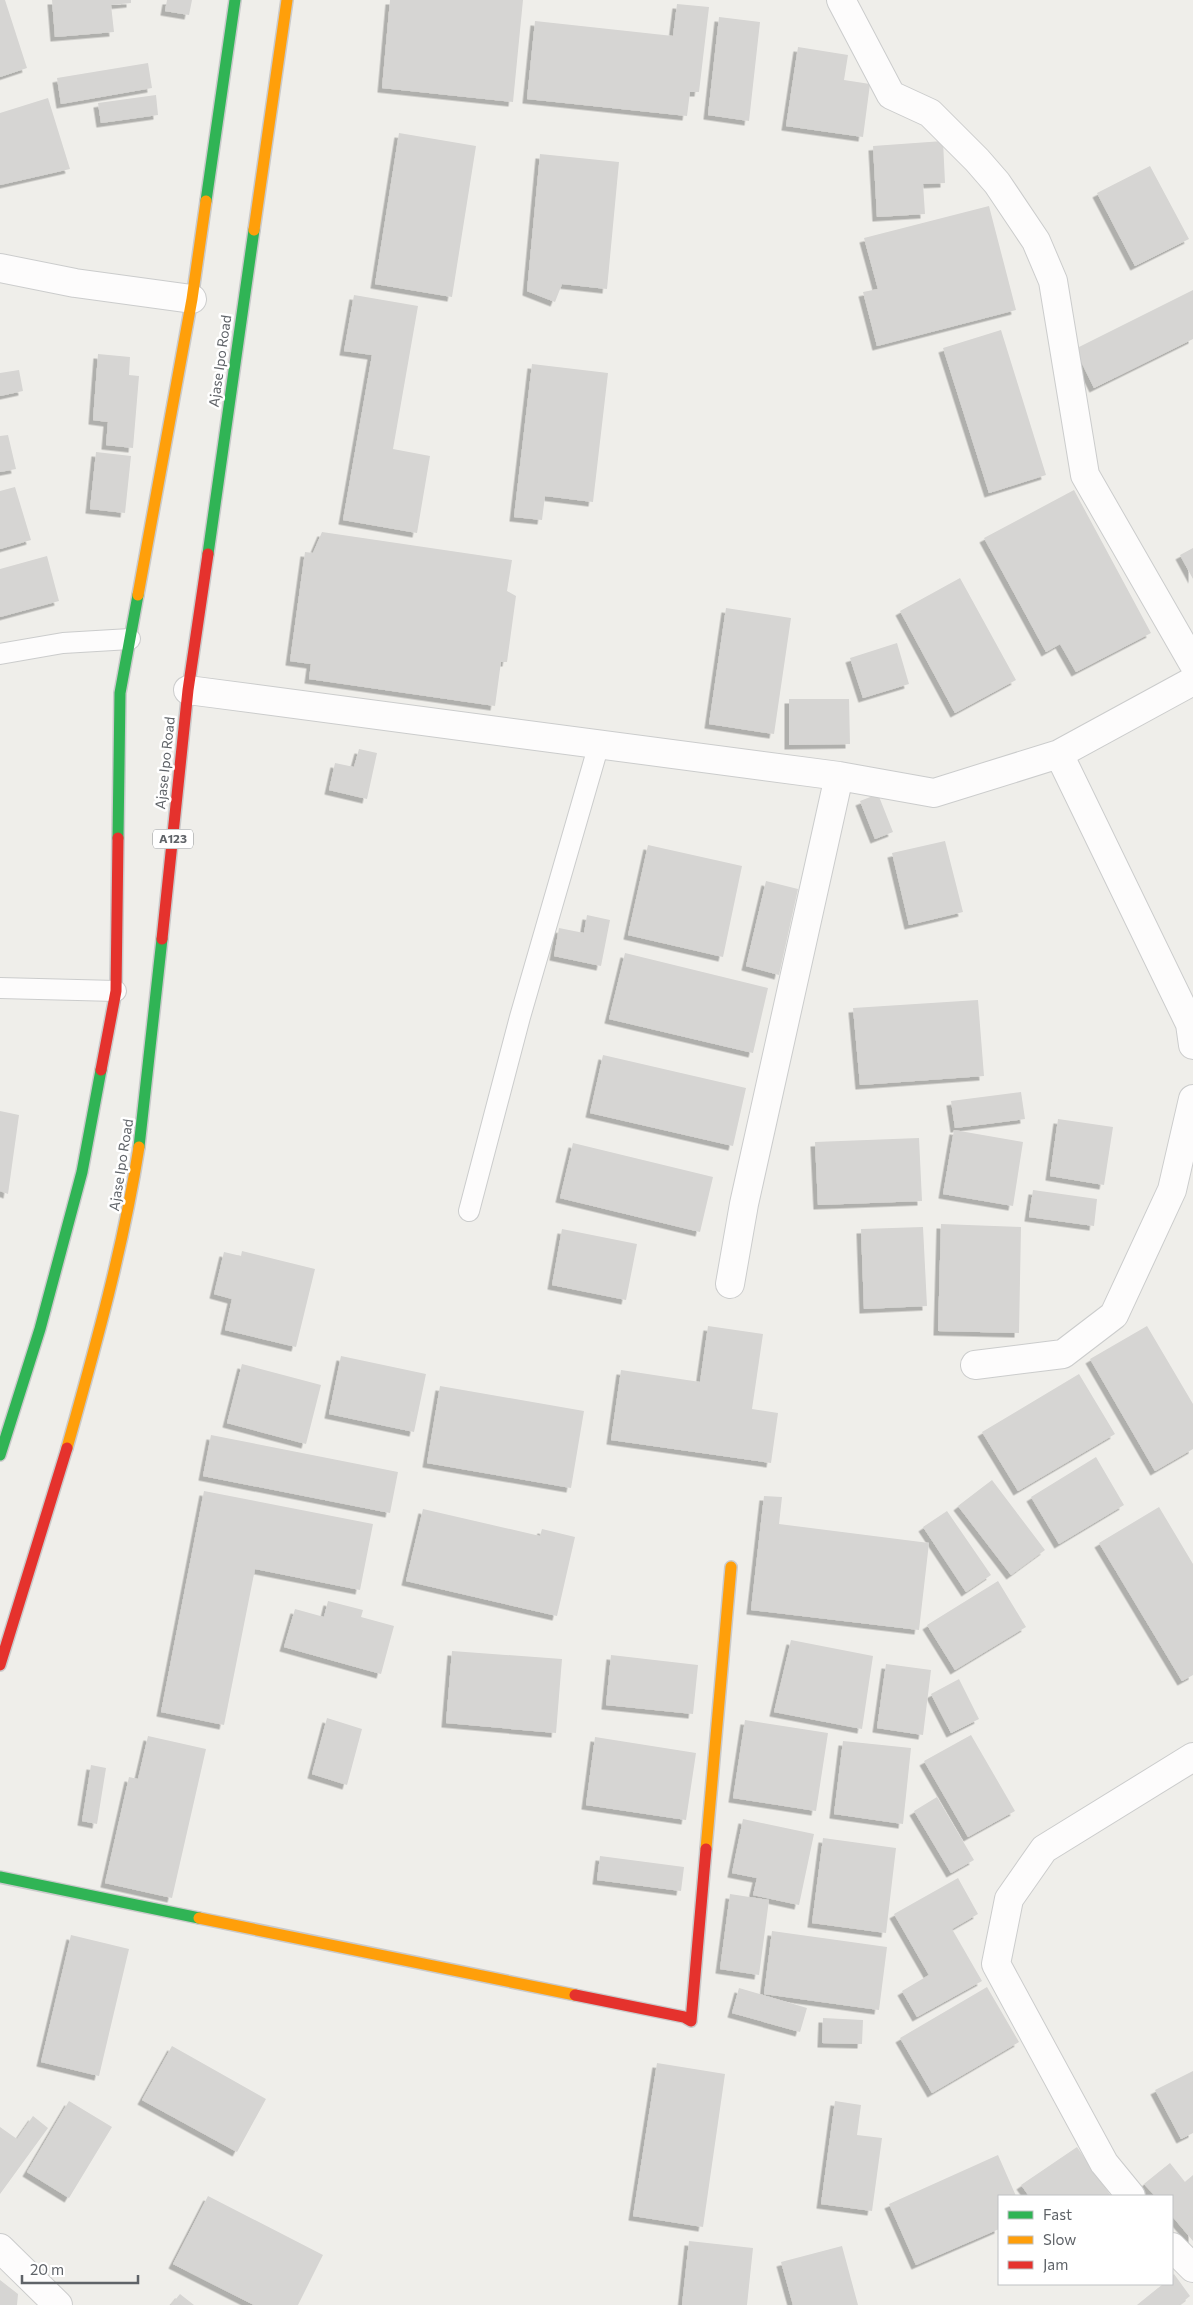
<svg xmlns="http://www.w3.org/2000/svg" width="1193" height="2305" viewBox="0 0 1193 2305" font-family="Commissioner,sans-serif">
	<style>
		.building { fill: #d6d5d3; filter: url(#shadow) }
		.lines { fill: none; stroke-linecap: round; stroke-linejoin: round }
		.lane-casing { stroke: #cbcccc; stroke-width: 22 }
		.street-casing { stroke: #cbcccc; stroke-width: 30 }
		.fast-casing { stroke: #cacacb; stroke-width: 14 }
		.slow-casing { stroke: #cacacb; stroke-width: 14 }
		.jam-casing { stroke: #cacacb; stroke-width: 14 }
		.lane { stroke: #fdfcfc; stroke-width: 20 }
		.street { stroke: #fdfcfc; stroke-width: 28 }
		.fast { stroke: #30b455; stroke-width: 11 }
		.slow { stroke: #ff9f0a; stroke-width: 11 }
		.jam { stroke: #e5322d; stroke-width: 11 }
		.labels { text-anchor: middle; stroke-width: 5; stroke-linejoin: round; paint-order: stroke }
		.shield { fill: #fff; stroke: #8f9295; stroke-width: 1 }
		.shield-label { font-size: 12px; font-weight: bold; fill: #5f6368 }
		.street-label { font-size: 14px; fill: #5f6368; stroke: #fff }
	</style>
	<defs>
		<filter id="shadow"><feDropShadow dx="-4.5" dy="4.5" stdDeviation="0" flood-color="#0004"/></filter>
	</defs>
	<rect width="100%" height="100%" fill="#efeeea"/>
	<path class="building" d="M 0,0 L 5,0 L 27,68 L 0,77 Z
		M 52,0 L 131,0 L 131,3 L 111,5 L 114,32 L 55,37 Z
		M 167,0 L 192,0 L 189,15 L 165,11 Z
		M 390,0 L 523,0 L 513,102 L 382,88 Z
		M 677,4 L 709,7 L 699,92 L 690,92 L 687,116 L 527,99 L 535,21 L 673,36 Z
		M 719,17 L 760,22 L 749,121 L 708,115 Z
		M 798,47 L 848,55 L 844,80 L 870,84 L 863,137 L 786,126 Z
		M 148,63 L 152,88 L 61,104 L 57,78 Z
		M 156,95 L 158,115 L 101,123 L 98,103 Z
		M 48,98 L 70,169 L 0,185 L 0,113 Z
		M 399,133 L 476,146 L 452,297 L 375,284 Z
		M 943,141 L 945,183 L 923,184 L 925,214 L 877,217 L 873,146 Z
		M 540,154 L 619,162 L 607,289 L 562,284 L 555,302 L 527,291 Z
		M 1150,166 L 1189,239 L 1135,266 L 1097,193 Z
		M 989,206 L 1016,310 L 877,346 L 863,292 L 878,289 L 864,238 Z
		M 1193,290 L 1193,339 L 1094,388 L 1075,349 Z
		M 354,295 L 418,306 L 393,449 L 430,456 L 417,533 L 343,520 L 372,355 L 344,351 Z
		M 1001,330 L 1046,475 L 989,493 L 943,348 Z
		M 98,354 L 130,357 L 129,375 L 139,376 L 133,448 L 106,445 L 108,422 L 93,420 Z
		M 532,364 L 608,373 L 593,502 L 545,496 L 542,520 L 514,517 Z
		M 19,370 L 23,391 L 0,396 L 0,373 Z
		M 8,435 L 16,469 L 0,472 L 0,436 Z
		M 96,452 L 131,456 L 125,513 L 90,509 Z
		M 15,487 L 31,540 L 0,549 L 0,491 Z
		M 1074,490 L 1151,633 L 1076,672 L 1060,644 L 1046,652 L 984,538 Z
		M 322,532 L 512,560 L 507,591 L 516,596 L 507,662 L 501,662 L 495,706 L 309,679 L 311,664 L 290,661 L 305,552 L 313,553 Z
		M 1193,548 L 1193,579 L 1180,555 Z
		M 47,556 L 59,601 L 0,617 L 0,569 Z
		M 960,578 L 1016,680 L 955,713 L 900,611 Z
		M 726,608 L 791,618 L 774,734 L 709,724 Z
		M 897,643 L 909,684 L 863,698 L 850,658 Z
		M 789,699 L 849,699 L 850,744 L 789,745 Z
		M 359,749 L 377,753 L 367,799 L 329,790 L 335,763 L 354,767 Z
		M 878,794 L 893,832 L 875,839 L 860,801 Z
		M 945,841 L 963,912 L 909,925 L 892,853 Z
		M 648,845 L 742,866 L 723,957 L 628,935 Z
		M 766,881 L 798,889 L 779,975 L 746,966 Z
		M 587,915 L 610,920 L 601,966 L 554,956 L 559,928 L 584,933 Z
		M 625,953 L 768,988 L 753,1053 L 609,1019 Z
		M 978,1000 L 984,1076 L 860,1085 L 853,1008 Z
		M 603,1055 L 746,1088 L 733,1146 L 590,1113 Z
		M 1021,1092 L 1025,1119 L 955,1128 L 951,1101 Z
		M 0,1111 L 19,1115 L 8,1194 L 0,1191 Z
		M 1058,1119 L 1113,1127 L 1104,1185 L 1050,1176 Z
		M 954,1130 L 1023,1142 L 1013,1206 L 943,1194 Z
		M 919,1138 L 922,1201 L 818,1205 L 815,1142 Z
		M 573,1143 L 713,1177 L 700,1232 L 560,1198 Z
		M 1033,1190 L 1097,1199 L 1094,1226 L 1029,1217 Z
		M 941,1224 L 1021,1227 L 1019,1333 L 938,1331 Z
		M 923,1227 L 927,1306 L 864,1309 L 861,1229 Z
		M 562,1229 L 637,1244 L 626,1300 L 552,1285 Z
		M 242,1251 L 315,1269 L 296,1347 L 225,1330 L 232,1299 L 214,1294 L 224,1252 L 241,1256 Z
		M 708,1326 L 763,1334 L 752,1409 L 778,1413 L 771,1463 L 611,1440 L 621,1370 L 700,1382 Z
		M 1147,1326 L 1193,1404 L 1193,1449 L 1155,1471 L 1090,1359 Z
		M 341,1356 L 426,1374 L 414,1432 L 329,1414 Z
		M 242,1364 L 321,1385 L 306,1444 L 227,1423 Z
		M 1079,1374 L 1115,1434 L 1018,1491 L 982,1432 Z
		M 440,1386 L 584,1411 L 571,1488 L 427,1463 Z
		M 211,1435 L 398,1472 L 390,1513 L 203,1476 Z
		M 1096,1457 L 1124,1505 L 1059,1544 L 1031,1497 Z
		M 992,1480 L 1045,1550 L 1011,1575 L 958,1506 Z
		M 204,1491 L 373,1524 L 360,1590 L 255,1569 L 224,1725 L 161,1712 Z
		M 764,1496 L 782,1497 L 779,1524 L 929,1543 L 919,1630 L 751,1610 Z
		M 1159,1507 L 1193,1564 L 1193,1675 L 1182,1681 L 1099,1543 Z
		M 423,1509 L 540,1536 L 542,1529 L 575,1537 L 557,1616 L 406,1581 Z
		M 947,1511 L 991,1575 L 966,1592 L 923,1527 Z
		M 998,1581 L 1026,1627 L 955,1670 L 927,1625 Z
		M 328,1601 L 363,1610 L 361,1617 L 394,1626 L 381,1674 L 284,1647 L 295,1609 L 324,1617 Z
		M 791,1640 L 873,1656 L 862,1729 L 774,1712 Z
		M 452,1651 L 562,1659 L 556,1733 L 446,1723 Z
		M 611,1655 L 698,1665 L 693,1714 L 606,1705 Z
		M 886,1664 L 931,1670 L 923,1735 L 877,1728 Z
		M 959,1679 L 979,1719 L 951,1733 L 931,1694 Z
		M 327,1718 L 362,1729 L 347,1785 L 312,1774 Z
		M 745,1720 L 828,1733 L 816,1811 L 733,1798 Z
		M 971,1735 L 1015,1811 L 968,1837 L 924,1761 Z
		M 148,1736 L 206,1749 L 172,1898 L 105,1883 L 129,1777 L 138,1779 Z
		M 595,1737 L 696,1753 L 686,1820 L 586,1805 Z
		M 843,1741 L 911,1748 L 903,1824 L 834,1814 Z
		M 91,1765 L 106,1768 L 97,1824 L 82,1821 Z
		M 937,1797 L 974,1860 L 951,1873 L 914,1811 Z
		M 743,1819 L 814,1834 L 799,1905 L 753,1895 L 757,1878 L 732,1873 Z
		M 823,1838 L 896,1848 L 886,1933 L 812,1923 Z
		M 600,1856 L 684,1867 L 681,1891 L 597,1880 Z
		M 958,1878 L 978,1914 L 952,1929 L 982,1981 L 917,2017 L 902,1991 L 929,1975 L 894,1914 Z
		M 730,1894 L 769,1900 L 759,1975 L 720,1969 Z
		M 772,1931 L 887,1947 L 879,2010 L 764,1994 Z
		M 71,1935 L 129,1949 L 99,2076 L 41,2062 Z
		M 987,1987 L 1019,2042 L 932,2093 L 900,2038 Z
		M 739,1988 L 807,2008 L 800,2032 L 732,2013 Z
		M 823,2018 L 863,2020 L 862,2044 L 822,2043 Z
		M 172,2046 L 266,2099 L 237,2152 L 142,2100 Z
		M 657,2063 L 725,2074 L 703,2227 L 633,2216 Z
		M 1193,2071 L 1193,2133 L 1181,2139 L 1155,2090 Z
		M 69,2101 L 112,2127 L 69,2198 L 27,2172 Z
		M 835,2101 L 861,2105 L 857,2135 L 882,2138 L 872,2211 L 821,2204 Z
		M 33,2116 L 48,2128 L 0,2194 L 0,2127 L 17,2139 Z
		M 1077,2147 L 1111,2196 L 1029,2196 L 1021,2185 Z
		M 998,2155 L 1016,2196 L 999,2196 L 999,2229 L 916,2265 L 889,2204 Z
		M 1170,2163 L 1185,2182 L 1193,2175 L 1193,2241 L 1172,2216 L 1172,2196 L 1155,2196 L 1144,2184 Z
		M 208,2196 L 323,2255 L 298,2305 L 254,2305 L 173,2264 Z
		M 689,2241 L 753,2248 L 747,2305 L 682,2305 Z
		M 842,2246 L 858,2305 L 793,2305 L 781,2262 Z
		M 1174,2274 L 1190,2296 L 1179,2305 L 1137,2305 L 1163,2284 L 1172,2284 L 1172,2276 Z
		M 0,2280 L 18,2294 L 17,2305 L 0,2305 Z
		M 180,2294 L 194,2305 L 171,2305 Z"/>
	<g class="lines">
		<g class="lane-casing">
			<path id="lane" d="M 0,654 L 63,643 L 130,639
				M 0,988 L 116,991
				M 469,1211 L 520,1017 L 599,744"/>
		</g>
		<g class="street-casing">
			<path id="street" d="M 841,0 L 891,95 L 930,113 L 977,160 L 997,183 L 1036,241 L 1053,281 L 1085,475 L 1193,663
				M 0,268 L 75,283 L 192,299
				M 188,690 L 839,776 L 934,793 L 1059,754 L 1193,681
				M 1059,754 L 1190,1024 L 1193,1045
				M 730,1284 L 744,1204 L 839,776
				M 975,1365 L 1063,1354 L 1114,1315 L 1172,1190 L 1193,1099
				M 1131,2196 L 1104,2163 L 996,1964 L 1009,1899 L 1044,1849 L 1193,1757
				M 1172,2247 L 1193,2268
				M 0,2248 L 58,2305"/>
		</g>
		<g class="fast-casing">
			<path id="fast" d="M 206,201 L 235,0
				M 208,554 L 254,230
				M 118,838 L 120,693 L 138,595
				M 139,1147 L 162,939
				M 0,1455 L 40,1329 L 82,1172 L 101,1070
				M 0,1877 L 199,1918"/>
		</g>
		<g class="slow-casing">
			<path id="slow" d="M 254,230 L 287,0
				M 138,595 L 192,299 L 206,201
				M 67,1448 C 95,1348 123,1249 139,1147
				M 706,1849 L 731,1567
				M 199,1918 L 575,1995"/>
		</g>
		<g class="jam-casing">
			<path id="jam" d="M 162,939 L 188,690 L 208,554
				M 101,1070 L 116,991 L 118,838
				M 0,1665 L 67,1448
				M 575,1995 L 684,2017 L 691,2021 L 706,1849"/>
		</g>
		<use href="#lane" class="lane"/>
		<use href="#street" class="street"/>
		<use href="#fast" class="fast"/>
		<use href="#slow" class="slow"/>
		<use href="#jam" class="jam"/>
	</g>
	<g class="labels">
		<rect class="shield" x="153" y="829.5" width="40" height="19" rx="4"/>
		<g class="shield-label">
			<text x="173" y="843">A123</text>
		</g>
		<g class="street-label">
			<text transform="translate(220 361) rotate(-82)" y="5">Ajase Ipo Road</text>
			<text transform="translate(165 763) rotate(-84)" y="5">Ajase Ipo Road</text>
			<text transform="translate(121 1165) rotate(-81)" y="5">Ajase Ipo Road</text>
		</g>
	</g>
	<rect x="998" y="2195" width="175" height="90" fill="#ffffff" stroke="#bfc1c3"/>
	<rect x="1008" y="2211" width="25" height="8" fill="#30b455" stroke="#bfc1c3"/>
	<text x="1043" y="2220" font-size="15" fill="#5f6368">Fast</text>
	<rect x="1008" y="2236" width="25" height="8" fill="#ff9f0a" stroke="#bfc1c3"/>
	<text x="1043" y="2245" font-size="15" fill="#5f6368">Slow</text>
	<rect x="1008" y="2261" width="25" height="8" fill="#e5322d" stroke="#bfc1c3"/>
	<text x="1043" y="2270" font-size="15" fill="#5f6368">Jam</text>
	<path d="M22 2275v8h116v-8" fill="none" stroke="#5f6368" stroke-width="2.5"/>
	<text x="30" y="2275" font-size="15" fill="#5f6368" stroke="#ffffff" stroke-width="4" paint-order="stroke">20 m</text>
</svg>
